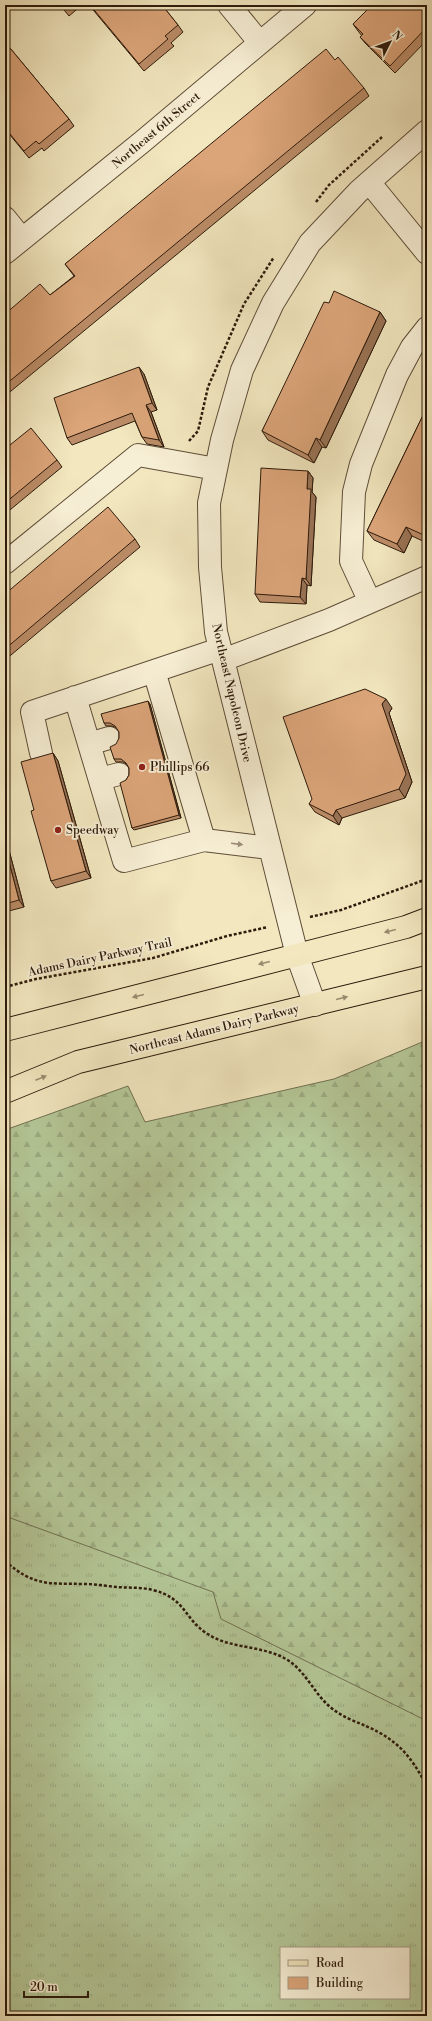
<svg xmlns="http://www.w3.org/2000/svg" width="432" height="2021" viewBox="0 0 432 2021" font-family="'Libre Bodoni',serif">
	<style>
		.grass { fill: url(#grass-tufts); stroke: #707051; fill-rule: evenodd }
		.forest { fill: url(#forest-firs); stroke: #707051 }
		.lines { fill: none; stroke-linecap: round; stroke-linejoin: round }
		.minor-casing { stroke: #5e4d38; stroke-width: 24 }
		.major-casing { stroke: #2d1a0b; stroke-width: 24 }
		.path { stroke: #2d1a0b; stroke-width: 2.5; stroke-dasharray: 3 2; stroke-linecap: butt }
		.minor { stroke: #f7efd5; stroke-width: 22 }
		.major { stroke: #f2e7bf; stroke-width: 22 }
		.wall { fill: #bc8d68; stroke: #2d1a0b }
		.shaded-wall { fill: #997355; stroke: #2d1a0b }
		.building { fill: #dba479; stroke: #2d1a0b }
		.oneway { fill: #9c8f7a }
		.oneway2 { fill: #998b6e }
		.poi-dot { fill: #8f2418; stroke: #f7efd5; stroke-width: 1.5 }
		.labels { text-anchor: middle; stroke-width: 3.5; stroke-linejoin: round; paint-order: stroke }
		.street-label { font-size: 12px; fill: #2d1a0b; stroke: #f7efd5 }
		.poi-label { font-size: 12px; fill: #2d1a0b; stroke: #f7efd5; text-anchor: start }
	</style>
	<defs>
		<pattern id="grass-tufts" width="24" height="20" patternUnits="userSpaceOnUse"><rect width="24" height="20" fill="#b4c797"/><path d="M3 7l-1-3M5 7V3M7 7l1-3M15 17l-1-3M17 17v-4M19 17l1-3" fill="none" stroke="#9baa81"/></pattern>
		<pattern id="forest-firs" width="22" height="20" patternUnits="userSpaceOnUse"><rect width="22" height="20" fill="#b4c797"/><path d="M5 1l3.5 6h-7zM16 11l3.5 6h-7z" fill="#9baa81"/></pattern>
	</defs>
	<rect width="100%" height="100%" fill="#f2e7bf"/>
	<filter id="stains"><feTurbulence type="fractalNoise" baseFrequency=".005" numOctaves="4"/><feColorMatrix values="0 0 0 0 .2 0 0 0 0 .09 0 0 0 0 .02 0 0 0 .5 -.17"/></filter>
	<radialGradient id="worn" r=".72"><stop offset=".6" stop-color="#630" stop-opacity="0"/><stop offset="1" stop-color="#630" stop-opacity=".3"/></radialGradient>
	<path class="grass" d="M 5,1468 L 427,1648 L 427,2016 L 5,2016 ZM 281,1948 L 409,1948 L 409,1998 L 281,1998 Z"/>
	<path class="forest" d="M 427,1040 L 427,1721 L 221,1619 L 213,1592 L 5,1516 L 5,1130 L 128,1086 L 145,1122 L 334,1079 Z"/>
	<g class="lines">
		<g class="minor-casing">
			<path id="minor" d="M 229,5 L 260,43
				M 369,182 L 427,253
				M 5,218 L 22,239
				M 5,253 L 142,142 L 305,5
				M 5,563 L 138,455 L 216,469
				M 370,602 L 351,561 L 354,492 L 361,464 L 397,375 L 412,347 L 427,328
				M 223,660 L 329,620 L 427,577
				M 154,671 L 204,840
				M 75,697 L 124,861 L 204,840 L 270,848
				M 89,744 L 109,738
				M 41,753 L 32,712 L 220,649
				M 100,779 L 119,774
				M 315,1005 L 297,955 L 216,632 L 210,567 L 209,503 L 222,440 L 242,370 L 273,303 L 310,243 L 359,191 L 427,131"/>
		</g>
		<g class="major-casing">
			<path id="major" d="M 5,1030 L 406,927 L 427,919
				M 5,1092 L 78,1062 L 427,977"/>
		</g>
		<path class="path" d="M 316,202 L 329,185 L 382,137
			M 189,441 L 198,431 L 208,387 L 244,304 L 274,257
			M 310,917 L 341,910 L 427,879
			M 5,987 L 36,979 L 153,958 L 227,936 L 268,927
			M 5,1561 C 35,1587 48,1583 84,1584 C 95,1584 106,1586 117,1587 C 129,1588 141,1587 153,1590 C 185,1598 184,1618 206,1633 C 229,1649 260,1645 284,1658 C 304,1668 313,1692 329,1706 C 340,1716 354,1721 366,1726 C 398,1740 412,1757 427,1787"/>
		<use href="#minor" class="minor"/>
		<use href="#major" class="major"/>
	</g>
	<path class="wall" d="M 60,5 L 82,5 L 69,16 Z
		M 89,5 L 162,5 L 178,25 L 183,32 L 171,43 L 174,46 L 144,71 Z
		M 427,5 L 427,40 L 395,73 L 366,44 L 360,37 L 362,36 L 358,31 L 353,24 Z
		M 5,42 L 69,119 L 74,126 L 44,151 L 42,148 L 29,158 L 5,129 Z
		M 335,60 L 364,88 L 369,96 L 5,396 L 5,314 L 50,295 L 74,276 L 65,264 Z
		M 329,303 L 380,312 L 386,321 L 326,448 L 322,447 L 314,463 L 268,440 L 262,431 Z
		M 144,374 L 157,410 L 151,412 L 164,447 L 147,444 L 142,437 L 135,421 L 72,445 L 67,438 Z
		M 427,407 L 427,543 L 412,536 L 404,553 L 374,540 L 367,531 Z
		M 5,449 L 57,460 L 62,467 L 5,514 Z
		M 308,471 L 313,478 L 312,492 L 316,497 L 311,586 L 307,585 L 306,604 L 260,602 L 255,594 Z
		M 135,539 L 140,547 L 5,660 L 5,594 Z
		M 150,704 L 181,818 L 134,830 L 132,828 L 126,780 L 129,775 L 129,768 L 128,765 L 123,762 L 116,762 L 114,759 L 119,738 L 119,732 L 117,728 L 112,726 L 106,726 L 104,723 Z
		M 392,708 L 389,713 L 412,782 L 405,798 L 342,818 L 339,825 L 315,812 L 309,804 Z
		M 53,753 L 58,761 L 91,878 L 56,888 L 51,881 L 34,810 Z
		M 5,835 L 24,907 L 5,912 Z"/>
	<path class="shaded-wall" d="M 380,312 L 386,321 L 326,448 L 320,440 Z
		M 139,367 L 144,374 L 157,410 L 152,403 Z
		M 146,405 L 151,412 L 164,447 L 159,440 Z
		M 316,438 L 322,447 L 314,463 L 308,455 Z
		M 308,471 L 313,478 L 312,492 L 316,497 L 311,586 L 306,579 L 307,489 Z
		M 406,527 L 412,536 L 404,553 L 397,544 Z
		M 302,578 L 307,585 L 306,604 L 300,597 Z
		M 386,699 L 392,708 L 389,713 L 412,782 L 405,798 L 399,789 L 382,704 Z
		M 148,701 L 150,704 L 181,818 L 179,815 Z
		M 53,753 L 58,761 L 91,878 L 86,871 Z
		M 336,810 L 342,818 L 339,825 L 333,816 Z
		M 5,835 L 24,907 L 19,900 L 5,847 Z"/>
	<path class="building" d="M 61,5 L 69,5 L 64,9 Z
		M 90,5 L 162,5 L 178,25 L 165,36 L 168,39 L 139,64 Z
		M 372,5 L 427,5 L 427,27 L 390,66 L 360,37 L 363,34 L 353,24 Z
		M 5,42 L 69,119 L 39,144 L 36,141 L 24,151 L 5,128 Z
		M 326,49 L 335,60 L 338,57 L 364,88 L 5,385 L 5,314 L 40,284 L 50,295 L 75,276 L 65,264 Z
		M 334,291 L 380,312 L 320,440 L 316,438 L 308,455 L 262,431 L 324,302 L 329,303 Z
		M 139,367 L 152,403 L 146,405 L 159,440 L 142,437 L 132,413 L 67,438 L 54,398 Z
		M 427,407 L 427,534 L 426,536 L 406,527 L 397,544 L 367,531 Z
		M 31,428 L 57,460 L 5,503 L 5,449 Z
		M 261,468 L 308,471 L 307,489 L 311,489 L 306,579 L 302,578 L 300,597 L 255,594 Z
		M 108,507 L 135,539 L 5,649 L 5,594 Z
		M 365,689 L 386,699 L 382,704 L 406,774 L 399,789 L 336,810 L 333,816 L 309,804 L 312,799 L 283,717 Z
		M 148,701 L 179,815 L 132,828 L 120,783 L 126,780 L 129,775 L 129,768 L 126,763 L 121,759 L 114,759 L 110,747 L 116,744 L 119,738 L 119,732 L 115,726 L 110,723 L 104,723 L 101,714 Z
		M 53,753 L 86,871 L 51,881 L 31,811 L 34,810 L 21,762 Z
		M 5,847 L 19,900 L 5,904 Z"/>
	<defs><path id="oneway-solid" d="M-6-.8H1V-3.2L6.5 0L1 3.2V.8H-6Z"/></defs>
	<use class="oneway" href="#oneway-solid" transform="translate(237 844) rotate(7)"/>
	<g class="oneway2">
		<use href="#oneway-solid" transform="translate(390 931) rotate(166)"/>
		<use href="#oneway-solid" transform="translate(264 963) rotate(166)"/>
		<use href="#oneway-solid" transform="translate(138 996) rotate(166)"/>
		<use href="#oneway-solid" transform="translate(342 998) rotate(-14)"/>
		<use href="#oneway-solid" transform="translate(41 1078) rotate(-22)"/>
	</g>
	<g class="poi-dot">
		<circle cx="142" cy="767" r="4"/>
		<circle cx="58" cy="830" r="4"/>
	</g>
	<g class="labels">
		<g class="street-label">
			<text transform="translate(156 130) rotate(-40)" y="4">Northeast 6th Street</text>
			<text transform="translate(232 693) rotate(77)" y="4">Northeast Napoleon Drive</text>
			<text transform="translate(100 957) rotate(-12)" y="4">Adams Dairy Parkway Trail</text>
			<text transform="translate(214 1029) rotate(-14)" y="4">Northeast Adams Dairy Parkway</text>
		</g>
		<g class="poi-label">
			<text x="150" y="771">Phillips 66</text>
			<text x="66" y="834">Speedway</text>
		</g>
	</g>
	<rect width="432" height="2021" fill="none" stroke="#f2e7bf" stroke-width="20"/>
	<rect x="6" y="6" width="420" height="2009" fill="none" stroke="#2d1a0b" stroke-width="2"/>
	<rect x="10" y="10" width="412" height="2001" fill="none" stroke="#2d1a0b"/>
	<rect x="280" y="1947" width="130" height="52" fill="#f7efd5" stroke="#a69a84"/>
	<rect x="288" y="1960" width="20" height="6" fill="#f2e7bf" stroke="#a69a84"/>
	<text x="316" y="1967" font-size="12" fill="#2d1a0b">Road</text>
	<rect x="288" y="1977" width="20" height="12" fill="#dba479" stroke="#a69a84"/>
	<text x="316" y="1987" font-size="12" fill="#2d1a0b">Building</text>
	<g transform="translate(390 42) rotate(48)" stroke="#f7efd5" stroke-width="3" paint-order="stroke">
	<path d="M0-3L7 15L0 10L-7 15Z" fill="#2d1a0b"/>
	<text y="-6" font-size="11" font-weight="bold" text-anchor="middle" fill="#2d1a0b">N</text>
	</g>
	<path d="M24 1991v6h64v-6" fill="none" stroke="#2d1a0b" stroke-width="2"/>
	<text x="30" y="1991" font-size="12" fill="#2d1a0b" stroke="#f7efd5" stroke-width="3" paint-order="stroke">20 m</text>
	<rect width="100%" height="100%" filter="url(#stains)"/>
	<rect width="100%" height="100%" fill="url(#worn)"/>
</svg>
